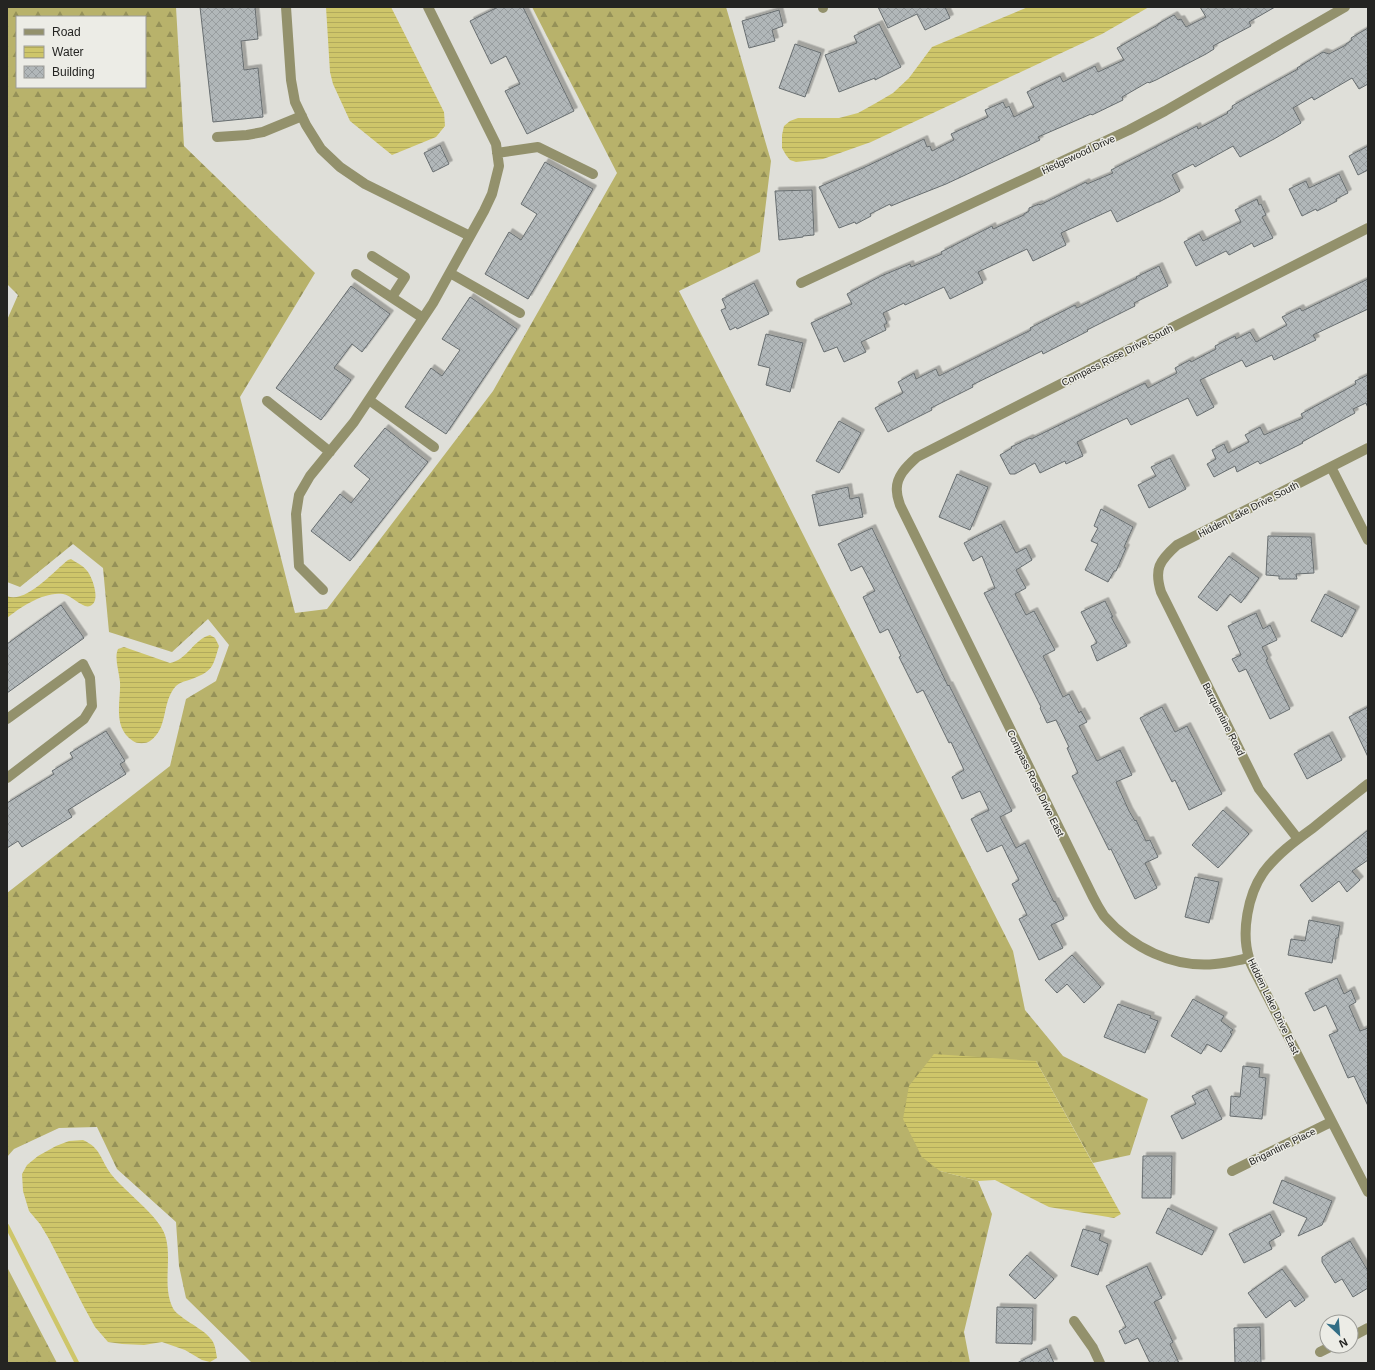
<svg xmlns="http://www.w3.org/2000/svg" width="1375" height="1370" viewBox="0 0 1375 1370" font-family="Arial,sans-serif">
	<style>
		.forest { fill: url(#forest-firs); fill-rule: evenodd }
		.water { fill: url(#water-rules) }
		.lines { fill: none; stroke-linecap: round; stroke-linejoin: round }
		.stream { stroke: #cec66a; stroke-width: 4.5 }
		.building { fill: url(#building-cross-hatch); stroke: #686e70; filter: url(#shadow) }
		.minor { stroke: #93916c; stroke-width: 10 }
		.labels { text-anchor: middle; stroke-width: 3; stroke-linejoin: round; paint-order: stroke }
		.street-label { font-size: 10px; fill: #242422; stroke: #ecece6 }
	</style>
	<defs>
		<pattern id="forest-firs" width="22" height="20" patternUnits="userSpaceOnUse"><rect width="22" height="20" fill="#b8b26b"/><path d="M5 1l3.5 6h-7zM16 11l3.5 6h-7z" fill="#959158"/></pattern>
		<pattern id="water-rules" width="6" height="5" patternUnits="userSpaceOnUse"><rect width="6" height="5" fill="#cec66a"/><path d="M0 2.5h6" fill="none" stroke="#b1aa5c"/></pattern>
		<pattern id="building-cross-hatch" width="8" height="8" patternUnits="userSpaceOnUse"><rect width="8" height="8" fill="#b1b7b9"/><path d="M0 0l8 8M0 8l8-8" fill="none" stroke="#989d9f"/></pattern>
		<filter id="shadow"><feDropShadow dx="3.5" dy="-3.5" stdDeviation="0" flood-color="#0004"/></filter>
	</defs>
	<rect width="100%" height="100%" fill="#dfdfd9"/>
	<path class="forest" d="M 7,7 L 176,7 L 184,146 L 315,273 L 240,397 L 295,613 L 327,609 L 493,391 L 617,173 L 532,7 L 726,7 L 771,161 L 760,252 L 679,291 L 749,427 L 1013,951 L 1025,1010 L 1063,1056 L 1148,1099 L 1130,1155 L 1093,1163 L 1036,1061 L 940,1171 L 978,1181 L 992,1214 L 964,1332 L 970,1363 L 252,1363 L 186,1298 L 179,1266 L 176,1222 L 117,1169 L 97,1127 L 59,1128 L 14,1149 L 7,1157 L 7,893 L 170,766 L 186,699 L 216,681 L 229,645 L 208,619 L 172,652 L 109,632 L 103,568 L 73,544 L 20,587 L 7,582 L 7,320 L 18,295 L 7,284 ZM 17,17 L 145,17 L 145,87 L 17,87 Z
		M 7,1267 L 57,1363 L 7,1363 Z"/>
	<path class="water" d="M 326,7 L 391,7 L 444,112 L 445,126 L 436,137 L 392,155 L 350,121 L 333,84 L 330,72 Z
		M 1028,7 L 1149,7 L 1102,34 L 871,142 L 823,159 L 796,162 L 790,160 L 786,155 L 782,148 L 782,135 L 784,126 L 790,121 L 798,118 L 839,118 L 858,113 L 876,103 L 893,93 L 909,78 L 932,47 Z
		M 71,559 C 77,563 84,566 88,572 C 93,579 101,602 90,606 C 83,609 71,595 63,594 C 45,591 20,607 7,618 L 7,596 C 26,604 54,571 68,560 Z
		M 210,635 L 215,638 L 219,646 C 212,669 213,671 189,680 C 185,681 179,683 176,686 C 161,702 169,728 150,741 C 146,744 137,744 133,741 C 112,727 121,702 120,682 C 119,671 114,658 118,649 L 124,647 L 170,663 C 187,660 194,639 210,635 Z
		M 934,1054 L 1036,1061 L 1121,1214 L 1114,1218 L 1049,1207 L 995,1180 L 978,1181 L 940,1171 L 922,1157 L 903,1119 L 909,1086 Z
		M 83,1140 C 101,1148 100,1159 111,1174 C 124,1191 159,1216 165,1235 C 173,1259 161,1287 174,1310 C 176,1313 181,1316 183,1318 C 191,1324 205,1331 210,1338 C 215,1342 216,1352 217,1358 L 210,1362 L 202,1360 L 185,1350 L 162,1342 L 144,1345 L 122,1344 L 108,1342 L 95,1327 L 84,1307 L 49,1239 L 40,1224 L 29,1211 L 23,1191 L 22,1174 L 27,1165 L 38,1156 L 56,1146 L 69,1141 Z"/>
	<g class="lines">
		<path class="stream" d="M 7,1226 L 77,1363"/>
	</g>
	<path class="building" d="M 200,7 L 255,7 L 258,39 L 241,41 L 244,70 L 258,68 L 263,117 L 213,122 Z
		M 498,7 L 523,7 L 574,111 L 527,134 L 505,91 L 520,84 L 506,56 L 491,64 L 470,21 Z
		M 878,7 L 945,7 L 950,18 L 925,30 L 917,14 L 888,28 Z
		M 1200,7 L 1275,7 L 1249,22 L 1251,26 L 1213,46 L 1214,49 L 1206,54 L 1156,80 L 1149,83 L 1148,82 L 1122,97 L 1123,100 L 1092,115 L 1091,114 L 1038,137 L 1040,140 L 946,184 L 903,201 L 891,206 L 890,204 L 870,214 L 871,216 L 856,224 L 855,222 L 839,228 L 819,187 L 863,168 L 924,139 L 927,147 L 930,146 L 932,151 L 954,140 L 951,134 L 988,117 L 985,110 L 1003,102 L 1006,108 L 1009,106 L 1014,117 L 1034,107 L 1027,92 L 1060,76 L 1063,82 L 1095,66 L 1098,72 L 1124,60 L 1117,48 L 1158,25 L 1158,24 L 1174,15 L 1178,20 L 1181,19 L 1186,27 L 1206,17 Z
		M 779,10 L 783,26 L 772,30 L 775,41 L 749,48 L 742,21 Z
		M 879,24 L 901,67 L 875,80 L 875,78 L 839,92 L 825,55 L 857,43 L 854,36 Z
		M 1368,28 L 1368,84 L 1359,89 L 1352,78 L 1314,100 L 1312,97 L 1293,108 L 1301,123 L 1274,139 L 1240,157 L 1233,146 L 1195,167 L 1193,164 L 1172,175 L 1180,191 L 1159,202 L 1158,202 L 1117,222 L 1111,210 L 1061,233 L 1066,245 L 1033,261 L 1027,249 L 978,272 L 983,283 L 950,299 L 944,287 L 905,305 L 904,303 L 883,313 L 887,323 L 884,325 L 886,330 L 861,342 L 866,352 L 844,362 L 837,347 L 824,352 L 811,323 L 852,304 L 847,294 L 881,276 L 910,264 L 911,267 L 942,254 L 941,252 L 947,249 L 992,226 L 993,229 L 1024,215 L 1024,214 L 1029,211 L 1029,208 L 1039,204 L 1040,205 L 1086,182 L 1087,184 L 1113,173 L 1111,170 L 1197,126 L 1198,129 L 1228,113 L 1227,112 L 1233,108 L 1232,106 L 1298,69 L 1297,68 L 1323,52 L 1329,54 L 1346,45 L 1346,44 L 1352,40 L 1351,38 Z
		M 795,44 L 821,53 L 805,97 L 779,88 Z
		M 440,145 L 449,164 L 433,172 L 424,153 Z
		M 1368,146 L 1368,170 L 1358,175 L 1349,156 Z
		M 545,162 L 593,189 L 528,299 L 485,274 L 509,232 L 521,240 L 537,214 L 521,204 Z
		M 1339,174 L 1348,193 L 1336,199 L 1337,201 L 1317,211 L 1316,209 L 1302,216 L 1289,189 L 1306,181 L 1309,188 Z
		M 812,190 L 814,235 L 803,236 L 803,237 L 779,240 L 775,191 Z
		M 1257,199 L 1259,205 L 1261,204 L 1266,215 L 1262,217 L 1273,238 L 1254,247 L 1252,243 L 1229,255 L 1226,251 L 1196,266 L 1184,242 L 1199,234 L 1203,241 L 1241,222 L 1235,210 Z
		M 1159,266 L 1168,286 L 1134,303 L 1135,306 L 1087,330 L 1088,331 L 1043,354 L 1042,351 L 972,385 L 973,387 L 931,408 L 932,410 L 888,432 L 875,408 L 903,393 L 898,382 L 914,373 L 916,379 L 936,369 L 939,376 L 1031,330 L 1030,328 L 1075,305 L 1077,308 L 1137,278 L 1136,277 Z
		M 1368,279 L 1368,309 L 1313,335 L 1316,340 L 1274,360 L 1272,355 L 1246,367 L 1242,360 L 1200,380 L 1214,407 L 1197,416 L 1188,398 L 1131,425 L 1127,418 L 1077,442 L 1083,456 L 1066,464 L 1065,461 L 1040,473 L 1035,463 L 1015,474 L 1010,474 L 1000,455 L 1012,448 L 1011,447 L 1030,438 L 1031,439 L 1145,383 L 1148,388 L 1177,373 L 1175,368 L 1190,360 L 1191,362 L 1216,349 L 1215,346 L 1235,336 L 1236,339 L 1250,332 L 1256,342 L 1287,325 L 1282,317 L 1300,308 L 1302,311 Z
		M 754,283 L 769,314 L 737,329 L 736,327 L 730,330 L 721,310 L 726,308 L 722,299 Z
		M 351,286 L 390,314 L 362,352 L 352,344 L 334,368 L 351,380 L 321,420 L 276,388 Z
		M 470,297 L 517,329 L 446,434 L 405,407 L 431,368 L 442,376 L 460,350 L 442,339 Z
		M 766,334 L 803,343 L 790,392 L 766,385 L 770,368 L 758,365 Z
		M 1368,375 L 1368,408 L 1366,403 L 1353,409 L 1355,413 L 1302,442 L 1303,443 L 1260,464 L 1258,461 L 1237,472 L 1235,466 L 1214,477 L 1207,464 L 1216,459 L 1212,450 L 1224,444 L 1228,453 L 1249,442 L 1245,435 L 1260,427 L 1264,435 L 1303,418 L 1301,414 L 1356,384 L 1355,381 Z
		M 839,421 L 861,433 L 839,473 L 816,461 Z
		M 385,428 L 428,462 L 350,561 L 311,531 L 340,494 L 351,503 L 370,479 L 354,466 Z
		M 1170,458 L 1186,489 L 1149,508 L 1138,485 L 1156,476 L 1151,467 Z
		M 957,474 L 988,487 L 970,530 L 939,517 Z
		M 848,487 L 850,499 L 859,497 L 863,517 L 819,526 L 812,495 Z
		M 1101,509 L 1133,527 L 1124,547 L 1126,548 L 1116,571 L 1114,571 L 1108,582 L 1085,570 L 1098,544 L 1091,541 L 1098,528 L 1094,526 Z
		M 1001,524 L 1016,553 L 1026,548 L 1032,560 L 1016,570 L 1026,588 L 1015,594 L 1026,615 L 1034,611 L 1055,650 L 1043,656 L 1063,697 L 1069,694 L 1079,713 L 1081,711 L 1087,722 L 1079,726 L 1097,761 L 1120,750 L 1132,775 L 1116,782 L 1129,811 L 1135,821 L 1136,820 L 1146,841 L 1150,840 L 1158,857 L 1145,863 L 1157,888 L 1135,899 L 1111,849 L 1109,850 L 1072,776 L 1078,773 L 1067,748 L 1069,747 L 1056,720 L 1047,723 L 1040,708 L 1041,707 L 984,593 L 995,588 L 982,556 L 973,561 L 964,543 Z
		M 872,528 L 948,686 L 949,685 L 1012,811 L 1000,817 L 1016,848 L 1025,843 L 1054,902 L 1055,901 L 1064,919 L 1051,925 L 1063,948 L 1039,960 L 1019,919 L 1027,915 L 1012,884 L 1019,880 L 1002,845 L 987,852 L 971,819 L 989,810 L 980,791 L 962,799 L 952,777 L 964,770 L 951,742 L 949,743 L 923,690 L 917,693 L 899,657 L 901,656 L 888,629 L 880,633 L 863,597 L 875,591 L 862,566 L 851,571 L 838,544 Z
		M 1268,536 L 1311,537 L 1314,573 L 1296,574 L 1297,579 L 1279,579 L 1279,576 L 1266,575 Z
		M 1229,556 L 1259,578 L 1241,603 L 1230,594 L 1217,611 L 1198,597 Z
		M 1325,594 L 1356,610 L 1342,637 L 1311,621 Z
		M 1105,601 L 1113,617 L 1111,617 L 1127,646 L 1097,661 L 1091,646 L 1097,643 L 1081,612 Z
		M 61,605 L 84,638 L 7,693 L 7,644 Z
		M 1256,613 L 1263,629 L 1270,625 L 1277,640 L 1262,647 L 1268,659 L 1266,660 L 1290,709 L 1270,719 L 1246,669 L 1239,672 L 1232,659 L 1241,655 L 1228,626 Z
		M 1162,707 L 1175,732 L 1187,726 L 1222,794 L 1189,810 L 1175,780 L 1172,782 L 1140,718 Z
		M 1368,707 L 1368,757 L 1349,717 Z
		M 106,731 L 125,761 L 120,764 L 126,774 L 68,810 L 72,817 L 22,847 L 18,841 L 7,848 L 7,803 L 54,774 L 52,771 L 73,758 L 70,753 Z
		M 1329,735 L 1342,760 L 1307,779 L 1294,754 Z
		M 1223,810 L 1249,834 L 1218,868 L 1192,845 Z
		M 1368,830 L 1368,860 L 1352,871 L 1360,880 L 1347,892 L 1339,881 L 1312,902 L 1300,885 Z
		M 1195,877 L 1219,882 L 1209,923 L 1185,917 Z
		M 1309,920 L 1340,926 L 1338,938 L 1336,938 L 1332,963 L 1288,955 L 1291,939 L 1305,941 Z
		M 1072,955 L 1101,987 L 1084,1003 L 1067,984 L 1057,993 L 1045,980 Z
		M 1337,978 L 1344,994 L 1351,990 L 1356,1002 L 1349,1006 L 1360,1031 L 1368,1028 L 1368,1106 L 1354,1076 L 1348,1078 L 1329,1035 L 1338,1031 L 1326,1005 L 1314,1011 L 1305,993 Z
		M 1193,999 L 1224,1016 L 1221,1021 L 1233,1030 L 1230,1032 L 1232,1034 L 1221,1052 L 1207,1044 L 1201,1054 L 1171,1036 Z
		M 1118,1004 L 1151,1016 L 1150,1018 L 1158,1021 L 1145,1053 L 1104,1037 Z
		M 1243,1066 L 1260,1068 L 1259,1077 L 1266,1078 L 1262,1119 L 1230,1116 L 1231,1096 L 1240,1097 Z
		M 1207,1089 L 1222,1119 L 1182,1139 L 1171,1116 L 1196,1104 L 1192,1096 Z
		M 1143,1156 L 1172,1156 L 1171,1198 L 1142,1198 Z
		M 1282,1180 L 1332,1201 L 1322,1225 L 1298,1236 L 1307,1218 L 1273,1203 Z
		M 1168,1208 L 1214,1231 L 1202,1255 L 1156,1233 Z
		M 1270,1214 L 1281,1235 L 1269,1242 L 1272,1249 L 1244,1263 L 1229,1234 Z
		M 1083,1229 L 1101,1234 L 1099,1240 L 1108,1244 L 1098,1275 L 1071,1266 Z
		M 1350,1241 L 1368,1271 L 1368,1288 L 1353,1297 L 1342,1279 L 1335,1283 L 1322,1262 L 1322,1257 Z
		M 1027,1255 L 1054,1279 L 1035,1299 L 1009,1275 Z
		M 1147,1266 L 1162,1298 L 1154,1302 L 1173,1342 L 1170,1344 L 1179,1363 L 1150,1363 L 1138,1338 L 1125,1344 L 1119,1331 L 1126,1327 L 1106,1286 Z
		M 1282,1269 L 1305,1300 L 1295,1307 L 1290,1300 L 1266,1318 L 1248,1293 Z
		M 997,1307 L 1033,1308 L 1032,1344 L 996,1343 Z
		M 1260,1327 L 1261,1363 L 1235,1363 L 1234,1328 Z
		M 1047,1348 L 1054,1363 L 1017,1363 Z"/>
	<g class="lines">
		<path class="minor" d="M 286,7 L 291,80 L 295,102 L 306,125 L 321,149 L 340,167 L 365,184 L 470,236
			M 823,8 L 823,7
			M 217,137 L 247,135 L 263,132 L 302,116
			M 497,153 L 538,147 L 593,174
			M 372,256 L 405,277 L 392,297
			M 450,273 L 520,313
			M 356,274 L 423,318
			M 801,283 L 1129,130 L 1165,111 L 1345,7
			M 369,400 L 434,447
			M 267,401 L 330,452
			M 1331,467 L 1368,540
			M 323,590 L 299,566 L 296,514 L 299,495 L 310,476 L 354,422 L 433,303 L 484,211 L 492,194 L 499,166 L 496,144 L 428,7
			M 7,719 L 83,664 L 90,678 L 92,706 L 84,719 L 7,778
			M 1368,784 C 1349,799 1331,813 1313,828 C 1295,841 1276,855 1263,873 C 1248,895 1241,932 1249,958 C 1250,963 1253,968 1255,972 L 1368,1192
			M 1298,839 L 1259,789 L 1161,592 C 1154,569 1159,561 1177,545 L 1368,448
			M 1249,958 C 1238,960 1227,963 1215,964 C 1173,968 1132,948 1104,916 C 1100,910 1096,903 1093,897 L 900,505 C 899,501 897,497 897,492 C 895,477 907,466 917,457 L 1368,228
			M 1232,1171 L 1331,1122
			M 1074,1321 L 1093,1348 L 1100,1363
			M 1351,1337 L 1368,1328
			M 1320,1352 L 1332,1346"/>
	</g>
	<g class="labels">
		<g class="street-label">
			<text transform="translate(1078 154) rotate(-25)" y="4">Hedgewood Drive</text>
			<text transform="translate(1117 355) rotate(-27)" y="4">Compass Rose Drive South</text>
			<text transform="translate(1248 509) rotate(-27)" y="4">Hidden Lake Drive South</text>
			<text transform="translate(1224 719) rotate(63)" y="4">Barquentine Road</text>
			<text transform="translate(1036 783) rotate(64)" y="4">Compass Rose Drive East</text>
			<text transform="translate(1274 1006) rotate(64)" y="4">Hidden Lake Drive East</text>
			<text transform="translate(1282 1146) rotate(-26)" y="4">Brigantine Place</text>
		</g>
	</g>
	<rect width="1375" height="1370" fill="none" stroke="#242422" stroke-width="16"/>
	<rect x="16" y="16" width="130" height="72" fill="#ecece6" stroke="#9c9c98"/>
	<rect x="24" y="29" width="20" height="6" fill="#93916c" stroke="#9c9c98"/>
	<text x="52" y="36" font-size="12" fill="#242422">Road</text>
	<rect x="24" y="46" width="20" height="12" fill="url(#water-rules)" stroke="#9c9c98"/>
	<text x="52" y="56" font-size="12" fill="#242422">Water</text>
	<rect x="24" y="66" width="20" height="12" fill="url(#building-cross-hatch)" stroke="#9c9c98"/>
	<text x="52" y="76" font-size="12" fill="#242422">Building</text>
	<g transform="translate(1339 1334) rotate(154)"><circle r="19" fill="#ecece6" stroke="#9c9c98"/>
	<path d="M0-3L7 15L0 10L-7 15Z" fill="#326d85"/>
	<text y="-6" font-size="11" font-weight="bold" text-anchor="middle" fill="#242422">N</text>
	</g>
</svg>
